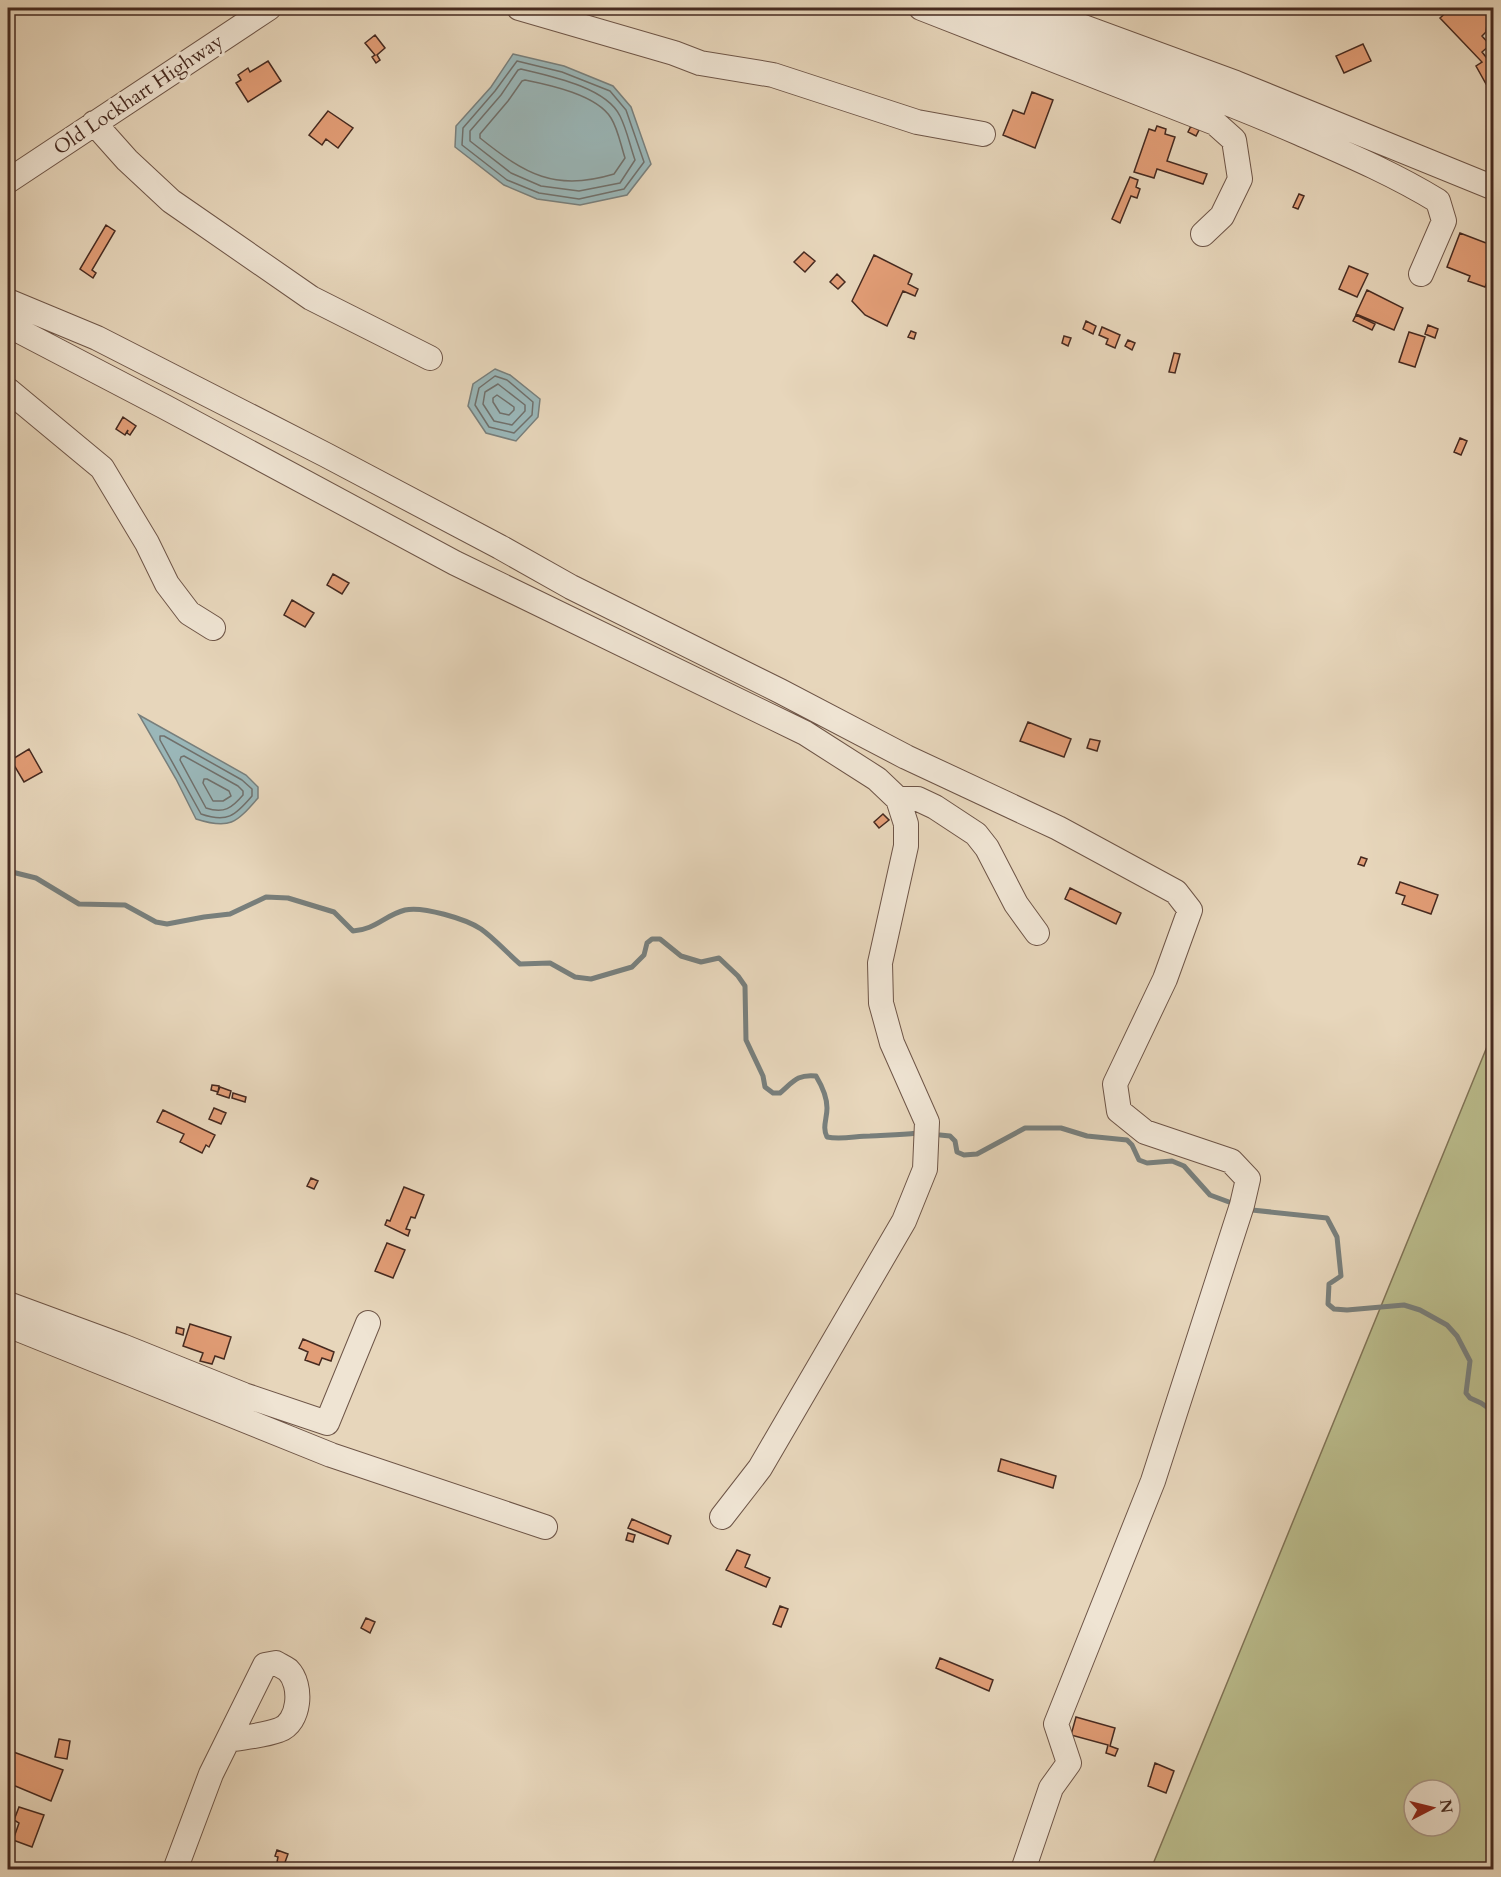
<svg xmlns="http://www.w3.org/2000/svg" width="1501" height="1877" viewBox="0 0 1501 1877" font-family="Cardo,serif">
	<style>
		.green { fill: #babc8c; stroke: #807356; stroke-width: 1.5; fill-rule: evenodd }
		.water { fill: #9ab7b9; stroke: #787f7c; stroke-width: 1.5 }
		.lines { fill: none; stroke-linecap: round; stroke-linejoin: round }
		.shore { stroke: #70706c; stroke-width: 1.5 }
		.stream { stroke: #787f7c; stroke-width: 5 }
		.building { fill: #e29d76; stroke: #462a20; stroke-width: 1.5 }
		.minor-casing { stroke: #6e5547; stroke-width: 26 }
		.minor { stroke: #efe4d3; stroke-width: 24 }
		.labels { text-anchor: middle; stroke-width: 6; stroke-linejoin: round; paint-order: stroke }
		.street-label { font-size: 20px; fill: #462a20; stroke: #efe4d3 }
	</style>
	<rect width="100%" height="100%" fill="#e7d6bb"/>
	<filter id="stains"><feTurbulence type="fractalNoise" baseFrequency=".00333" numOctaves="4"/><feColorMatrix values="0 0 0 0 .2 0 0 0 0 .09 0 0 0 0 .02 0 0 0 .5 -.17"/></filter>
	<radialGradient id="worn" r=".72"><stop offset=".6" stop-color="#630" stop-opacity="0"/><stop offset="1" stop-color="#630" stop-opacity=".3"/></radialGradient>
	<path class="green" d="M 1493,1032 L 1493,1869 L 1151,1869 ZM 1414,1790 L 1450,1790 L 1450,1826 L 1414,1826 Z"/>
	<path class="water" d="M 513,54 L 564,66 L 613,86 L 631,107 L 651,164 L 627,195 L 580,205 L 537,199 L 504,185 L 455,147 L 456,126 L 491,87 Z
		M 495,369 L 510,375 L 540,399 L 538,417 L 516,441 L 486,433 L 468,406 L 473,384 Z
		M 139,715 L 246,775 L 258,787 L 258,798 C 236,823 230,830 196,819 L 176,779 Z"/>
	<g class="lines">
		<path class="shore" d="M 517,61 L 562,72 L 610,91 L 626,110 L 644,162 L 624,189 L 579,199 L 539,193 L 507,180 L 462,145 L 463,128 L 495,91 Z
			M 521,69 C 550,76 606,87 620,116 C 627,130 630,146 635,160 L 620,183 L 579,191 L 541,186 L 511,173 L 470,141 L 470,131 L 501,95 L 518,70 Z
			M 525,80 C 550,85 597,95 611,118 C 618,129 621,146 625,158 L 614,174 C 555,192 525,174 480,138 L 480,134 L 508,101 L 522,81 Z
			M 495,376 L 507,380 L 533,402 L 532,415 L 514,433 L 489,427 L 475,405 L 479,388 Z
			M 498,384 L 525,405 L 525,411 L 512,425 L 494,421 L 483,404 L 485,392 Z
			M 497,395 L 514,407 L 514,410 L 509,415 L 500,413 L 493,402 L 493,398 Z
			M 160,736 L 164,736 L 242,780 L 252,789 L 252,796 C 235,816 227,823 201,814 L 160,740 Z
			M 184,756 L 238,786 L 243,791 L 243,795 C 232,808 224,814 206,808 L 180,760 L 181,757 Z
			M 204,779 L 207,779 L 229,791 L 231,796 L 223,801 L 213,801 L 203,783 Z"/>
		<path class="stream" d="M 8,871 L 36,878 L 79,904 L 125,905 L 156,922 L 167,924 L 204,917 L 230,914 L 266,897 L 288,898 L 334,912 L 353,931 C 375,930 385,915 405,910 C 423,906 466,919 481,929 C 495,939 507,953 520,964 L 550,963 L 575,977 L 591,979 L 632,967 L 644,955 L 647,943 L 652,939 L 660,939 L 681,956 L 701,962 L 719,958 L 738,976 L 745,986 L 746,1040 L 763,1076 L 765,1087 L 773,1093 L 780,1093 C 793,1082 797,1074 816,1076 C 822,1086 827,1096 827,1108 C 827,1119 822,1127 827,1137 C 841,1140 856,1136 870,1136 C 886,1135 901,1135 917,1133
			M 940,1135 L 950,1136 L 955,1141 L 957,1152 L 964,1155 L 977,1154 L 1025,1128 L 1061,1128 L 1087,1136 L 1127,1140 L 1132,1145 L 1139,1160 L 1147,1163 L 1172,1161 L 1184,1166 L 1210,1195 L 1229,1202
			M 1252,1210 L 1327,1218 L 1337,1237 L 1341,1276 L 1329,1284 L 1328,1304 L 1334,1309 L 1347,1310 L 1404,1305 L 1420,1310 L 1447,1325 L 1457,1336 L 1470,1361 L 1466,1393 L 1470,1398 L 1481,1403 L 1494,1412"/>
	</g>
	<path class="building" d="M 1447,8 L 1472,8 L 1478,14 L 1482,10 L 1488,16 L 1486,32 L 1482,36 L 1490,45 L 1482,52 L 1494,67 L 1494,84 L 1490,81 L 1486,84 L 1476,66 L 1482,62 L 1440,18 L 1449,10 Z
		M 375,35 L 385,48 L 377,55 L 380,60 L 376,63 L 372,57 L 375,55 L 365,43 Z
		M 1363,44 L 1371,61 L 1344,73 L 1336,56 Z
		M 268,61 L 281,81 L 248,102 L 236,83 L 241,80 L 238,75 L 248,68 L 250,72 Z
		M 1032,92 L 1053,100 L 1035,148 L 1003,135 L 1013,110 L 1024,114 Z
		M 328,111 L 353,128 L 338,148 L 326,139 L 322,145 L 309,135 Z
		M 1157,126 L 1166,129 L 1165,134 L 1175,137 L 1167,161 L 1207,174 L 1203,184 L 1157,169 L 1154,178 L 1134,172 L 1149,129 L 1155,131 Z
		M 1191,126 L 1199,130 L 1196,136 L 1188,132 Z
		M 1130,177 L 1138,180 L 1136,187 L 1140,189 L 1137,198 L 1131,196 L 1120,223 L 1112,219 Z
		M 1299,194 L 1304,196 L 1298,209 L 1293,207 Z
		M 106,225 L 115,231 L 92,270 L 96,273 L 93,278 L 80,269 Z
		M 1460,233 L 1494,246 L 1494,265 L 1485,287 L 1468,281 L 1470,276 L 1447,267 Z
		M 804,252 L 815,261 L 805,272 L 794,262 Z
		M 874,255 L 912,274 L 908,284 L 918,289 L 915,296 L 903,291 L 887,326 L 865,315 L 852,301 Z
		M 1349,266 L 1368,274 L 1357,297 L 1339,289 Z
		M 837,274 L 845,282 L 838,289 L 830,282 Z
		M 1367,290 L 1403,308 L 1394,330 L 1356,314 Z
		M 1356,315 L 1375,324 L 1372,330 L 1353,321 Z
		M 1086,321 L 1096,326 L 1093,334 L 1083,329 Z
		M 1428,325 L 1438,329 L 1435,338 L 1425,334 Z
		M 1102,327 L 1120,335 L 1115,348 L 1106,344 L 1108,339 L 1099,335 Z
		M 911,331 L 916,333 L 914,339 L 908,337 Z
		M 1409,332 L 1425,337 L 1415,367 L 1399,362 Z
		M 1064,336 L 1071,338 L 1068,346 L 1062,343 Z
		M 1128,340 L 1135,343 L 1132,350 L 1125,346 Z
		M 1174,353 L 1180,354 L 1175,373 L 1169,372 Z
		M 123,417 L 136,426 L 130,435 L 127,433 L 128,430 L 125,435 L 116,429 Z
		M 1460,438 L 1467,441 L 1461,455 L 1454,452 Z
		M 333,574 L 349,583 L 342,594 L 327,585 Z
		M 292,600 L 314,613 L 305,627 L 284,615 Z
		M 1028,722 L 1071,739 L 1064,757 L 1020,741 Z
		M 1090,739 L 1100,741 L 1097,751 L 1087,748 Z
		M 29,749 L 42,772 L 24,782 L 11,760 Z
		M 883,814 L 889,820 L 879,828 L 874,822 Z
		M 1361,857 L 1367,859 L 1364,866 L 1358,864 Z
		M 1400,882 L 1438,895 L 1431,914 L 1402,904 L 1405,896 L 1396,893 Z
		M 1070,888 L 1121,913 L 1116,924 L 1065,899 Z
		M 212,1085 L 219,1086 L 218,1092 L 211,1090 Z
		M 220,1087 L 231,1091 L 229,1098 L 217,1094 Z
		M 233,1093 L 246,1097 L 245,1102 L 232,1098 Z
		M 214,1108 L 226,1113 L 221,1124 L 209,1119 Z
		M 163,1110 L 215,1135 L 209,1147 L 206,1145 L 202,1153 L 180,1142 L 184,1134 L 157,1122 Z
		M 311,1178 L 318,1181 L 314,1189 L 307,1186 Z
		M 404,1187 L 424,1195 L 415,1218 L 411,1217 L 406,1229 L 410,1230 L 408,1236 L 385,1225 L 387,1220 L 390,1221 Z
		M 387,1243 L 405,1250 L 393,1278 L 375,1271 Z
		M 190,1324 L 231,1337 L 224,1359 L 215,1356 L 212,1364 L 200,1361 L 203,1353 L 183,1346 Z
		M 177,1327 L 184,1329 L 183,1335 L 176,1333 Z
		M 303,1339 L 334,1352 L 331,1361 L 322,1358 L 319,1365 L 305,1360 L 308,1352 L 299,1348 Z
		M 1001,1459 L 1056,1476 L 1053,1488 L 998,1471 Z
		M 632,1519 L 671,1536 L 668,1544 L 628,1528 Z
		M 628,1533 L 635,1535 L 633,1542 L 626,1540 Z
		M 737,1550 L 750,1555 L 745,1567 L 770,1578 L 766,1587 L 726,1570 Z
		M 780,1606 L 788,1609 L 781,1627 L 773,1624 Z
		M 366,1618 L 375,1622 L 370,1633 L 361,1628 Z
		M 940,1658 L 993,1680 L 989,1691 L 936,1668 Z
		M 1076,1717 L 1115,1728 L 1110,1746 L 1118,1749 L 1115,1756 L 1106,1753 L 1108,1745 L 1071,1735 Z
		M 59,1739 L 70,1741 L 67,1759 L 55,1757 Z
		M 8,1750 L 63,1770 L 51,1801 L 8,1783 Z
		M 1155,1763 L 1174,1771 L 1166,1793 L 1148,1786 Z
		M 19,1807 L 44,1815 L 32,1847 L 13,1840 L 19,1823 L 14,1820 Z
		M 277,1850 L 288,1854 L 284,1865 L 277,1862 L 278,1857 L 275,1856 Z"/>
	<g class="lines">
		<g class="minor-casing">
			<path id="minor" d="M 519,8 L 674,53 L 700,63 L 773,75 L 917,122 L 983,134
				M 921,8 L 1215,123 L 1234,140 L 1240,179 L 1222,216 L 1203,234
				M 971,8 C 1081,49 1191,86 1299,133 C 1347,154 1394,174 1438,201 L 1444,221 L 1421,274
				M 1032,8 L 1236,83 L 1494,188
				M 94,123 L 127,160 L 171,201 L 311,298 L 430,358
				M 8,181 L 269,8
				M 8,301 L 97,338 L 326,455 L 500,547 L 571,587 L 780,691 L 906,757 L 1058,828 L 1176,892 L 1190,910 L 1165,979 L 1115,1084 L 1119,1111 L 1145,1132 L 1231,1161 L 1248,1179 L 1242,1205 L 1153,1481 L 1056,1724 L 1069,1763 L 1051,1788 L 1023,1870
				M 8,325 L 165,407 L 455,563 L 805,733 L 877,779 L 898,799 L 906,824 L 906,846 L 880,963 L 881,1003 L 892,1043 L 927,1122 L 925,1169 L 904,1221 L 760,1468 L 722,1517
				M 8,390 L 102,468 L 147,543 L 167,584 L 189,613 L 213,628
				M 898,799 L 918,799 L 935,807 L 976,834 L 987,848 L 1016,904 L 1037,933
				M 8,1304 L 122,1346 L 244,1395 L 327,1423 L 368,1323
				M 8,1325 L 331,1455 L 545,1527
				M 175,1870 L 211,1774 L 265,1665 L 276,1663 C 279,1665 284,1667 288,1670 C 303,1685 300,1723 279,1730 C 263,1736 244,1737 228,1740"/>
		</g>
		<use href="#minor" class="minor"/>
	</g>
	<g class="labels">
		<g class="street-label">
			<text transform="translate(138 94) rotate(-34)" y="7">Old Lockhart Highway</text>
		</g>
	</g>
	<rect width="1501" height="1877" fill="none" stroke="#e7d6bb" stroke-width="30"/>
	<rect x="9" y="9" width="1483" height="1859" fill="none" stroke="#462a20" stroke-width="3"/>
	<rect x="15" y="15" width="1471" height="1847" fill="none" stroke="#462a20" stroke-width="1.5"/>
	<g transform="translate(1432 1808) rotate(83)"><circle r="28" fill="#efe4d3" stroke="#ab9a8b" stroke-width="1.5"/>
	<path d="M0-4.5L10 22L0 15L-10 22Z" fill="#8f2418"/>
	<text y="-9" font-size="16" font-weight="bold" text-anchor="middle" fill="#462a20">N</text>
	</g>
	<rect width="100%" height="100%" filter="url(#stains)"/>
	<rect width="100%" height="100%" fill="url(#worn)"/>
</svg>
